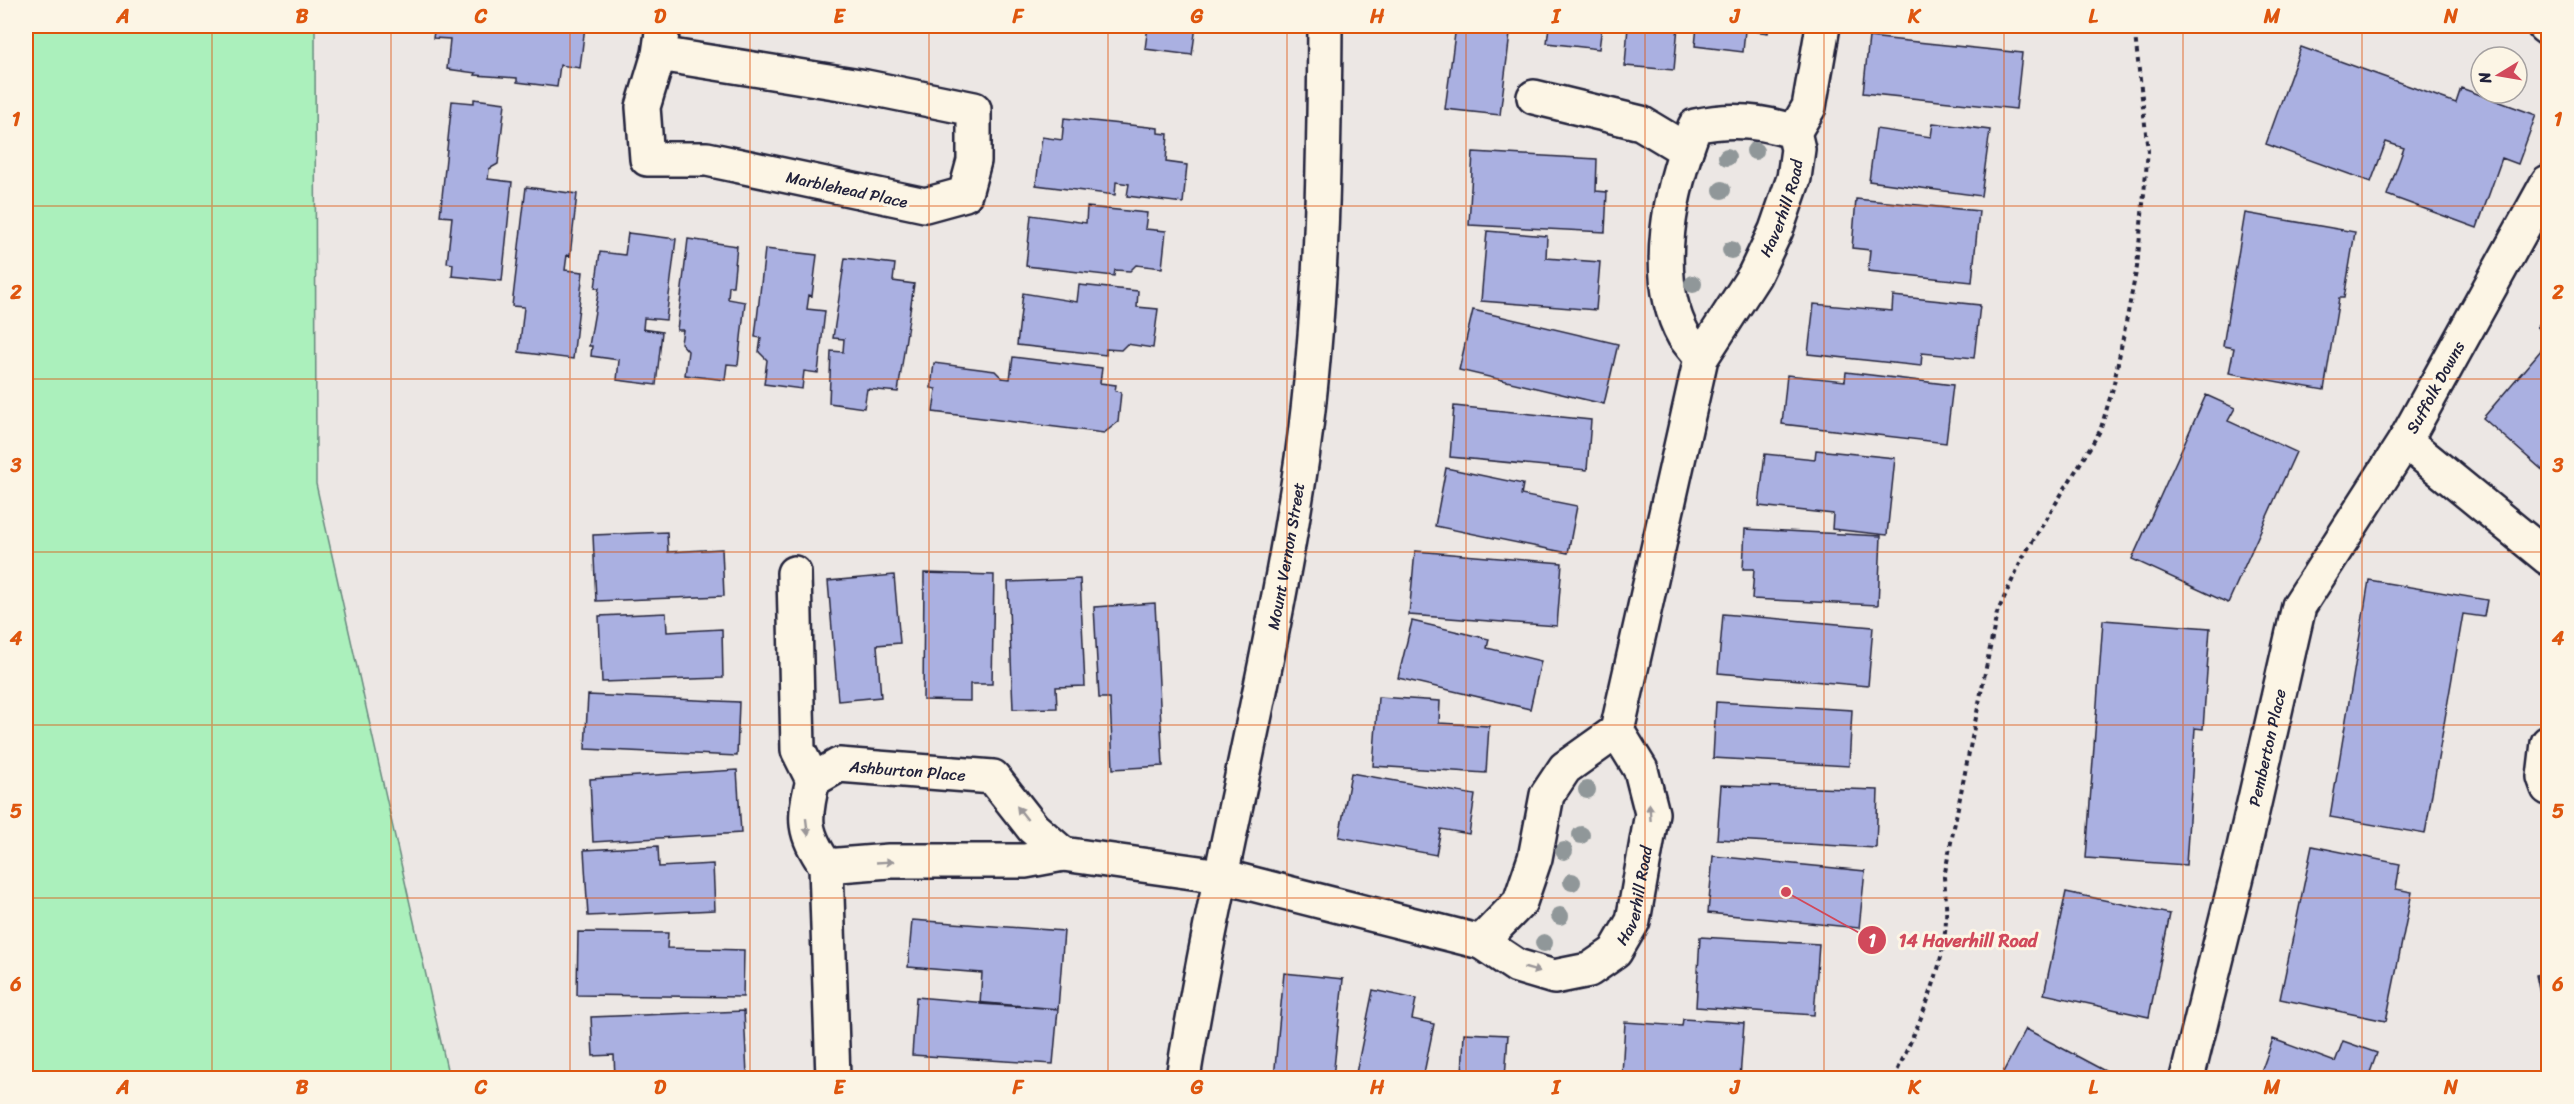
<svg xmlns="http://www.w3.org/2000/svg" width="2574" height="1104" viewBox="0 0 2574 1104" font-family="Sriracha,sans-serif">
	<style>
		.green { fill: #abf0bc; stroke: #66897c; stroke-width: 1.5 }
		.building { fill: #aab0e1; stroke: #22223b; stroke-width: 1.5 }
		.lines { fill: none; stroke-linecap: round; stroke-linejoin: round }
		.minor-casing { stroke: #22223b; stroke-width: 38 }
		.path { stroke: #22223b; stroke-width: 4; stroke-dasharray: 4.5 4.5; stroke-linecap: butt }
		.minor { stroke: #fcf5e5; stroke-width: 33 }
		.tree { fill: #909799 }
		.oneway { fill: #9a9698 }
		.grid { fill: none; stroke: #de560e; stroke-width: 1.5; stroke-opacity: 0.55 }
		.labels { text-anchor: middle; stroke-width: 6; stroke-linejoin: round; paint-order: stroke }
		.street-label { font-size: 16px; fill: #22223b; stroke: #fcf5e5 }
		.leader { fill: none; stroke: #d1495b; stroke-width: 2 }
		.callout-dot { fill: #d1495b; stroke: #fcf5e5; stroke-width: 2 }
		.mark-label { font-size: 18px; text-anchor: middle; font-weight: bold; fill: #fff }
		.callout-label { font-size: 18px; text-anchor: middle; font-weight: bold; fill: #d1495b; stroke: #fcf5e5; stroke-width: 6; stroke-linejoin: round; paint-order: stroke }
		.neatline { fill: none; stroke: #de560e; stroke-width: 2 }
		.grid-label { font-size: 20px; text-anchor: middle; font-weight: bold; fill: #de560e }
	</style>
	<rect width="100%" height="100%" fill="#ece7e4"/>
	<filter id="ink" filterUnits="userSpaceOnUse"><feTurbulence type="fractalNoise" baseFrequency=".0167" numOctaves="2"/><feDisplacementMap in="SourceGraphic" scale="12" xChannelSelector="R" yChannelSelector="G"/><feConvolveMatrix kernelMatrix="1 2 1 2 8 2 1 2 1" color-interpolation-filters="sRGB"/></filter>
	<g filter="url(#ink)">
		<path class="green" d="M 26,26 L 315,26 L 316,484 L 449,1078 L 26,1078 Z"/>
		<path class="building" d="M 435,26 L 585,26 L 580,68 L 560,65 L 557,87 L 517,82 L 517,78 L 475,75 L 476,73 L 447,69 L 450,39 L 433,38 Z
			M 906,26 L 941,26 L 941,30 Z
			M 970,26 L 1022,26 L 1021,33 Z
			M 1148,26 L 1196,26 L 1192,55 L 1145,49 Z
			M 1456,26 L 1511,26 L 1500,115 L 1445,109 Z
			M 1549,26 L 1602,26 L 1599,49 L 1547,43 Z
			M 1628,26 L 1678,26 L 1674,70 L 1625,66 Z
			M 1697,26 L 1769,26 L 1768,33 L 1745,30 L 1743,52 L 1695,46 Z
			M 1869,37 L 2022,53 L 2016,109 L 1863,93 Z
			M 2301,47 L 2456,103 L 2461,88 L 2536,115 L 2518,164 L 2502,158 L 2477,228 L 2387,195 L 2404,148 L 2386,142 L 2371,182 L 2266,144 Z
			M 474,99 L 505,103 L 498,164 L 489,169 L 488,179 L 512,182 L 502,281 L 452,276 L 453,264 L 447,263 L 452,217 L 440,216 L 452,101 L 474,103 Z
			M 1064,118 L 1158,128 L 1158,133 L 1168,134 L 1166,162 L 1187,165 L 1183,203 L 1127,196 L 1129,184 L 1116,182 L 1115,195 L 1036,185 L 1042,137 L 1062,140 Z
			M 1933,123 L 1990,130 L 1981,196 L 1869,181 L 1876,129 L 1931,137 Z
			M 1473,152 L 1597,159 L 1596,191 L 1607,192 L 1605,232 L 1469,225 Z
			M 526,187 L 577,194 L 570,256 L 567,255 L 565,270 L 583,272 L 573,359 L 519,352 L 524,307 L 512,306 Z
			M 1856,199 L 1979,211 L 1972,282 L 1868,271 L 1870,250 L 1852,248 Z
			M 1087,207 L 1147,213 L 1145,229 L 1166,231 L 1162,268 L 1136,265 L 1130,271 L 1115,270 L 1114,276 L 1026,266 L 1031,215 L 1086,223 Z
			M 2245,213 L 2355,232 L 2344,298 L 2339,298 L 2324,390 L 2229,373 L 2234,348 L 2223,346 Z
			M 1487,231 L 1547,236 L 1546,258 L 1600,262 L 1596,310 L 1481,301 Z
			M 628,233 L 676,239 L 666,320 L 644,318 L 643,329 L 662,332 L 656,385 L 617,380 L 619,360 L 591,356 L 592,346 L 589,346 L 599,288 L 595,288 L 600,252 L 625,255 Z
			M 688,239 L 737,246 L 733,286 L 729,286 L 728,299 L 745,302 L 738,365 L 727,364 L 725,380 L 685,375 L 688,351 L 681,343 L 683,330 L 677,330 Z
			M 765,249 L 817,255 L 812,296 L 809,295 L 807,309 L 825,311 L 818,373 L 804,371 L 802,389 L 764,384 L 767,360 L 759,352 L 761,338 L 755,337 Z
			M 845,258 L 895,264 L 893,281 L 914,284 L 898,392 L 867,389 L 864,408 L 829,403 L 831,351 L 843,352 L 844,339 L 833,338 Z
			M 1079,285 L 1138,291 L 1137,307 L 1158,309 L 1153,348 L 1127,344 L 1121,350 L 1106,349 L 1106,355 L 1017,345 L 1023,293 L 1077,302 Z
			M 1893,296 L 1980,305 L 1974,358 L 1922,353 L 1921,366 L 1808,354 L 1814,304 L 1892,311 Z
			M 1473,310 L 1618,344 L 1604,404 L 1459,370 Z
			M 2548,313 L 2548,337 L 2537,327 Z
			M 2548,342 L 2548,472 L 2547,474 L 2483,418 Z
			M 1013,357 L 1102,368 L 1100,383 L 1116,385 L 1115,391 L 1121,392 L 1118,422 L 1104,433 L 933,412 L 936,389 L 931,388 L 934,363 L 995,371 L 1002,378 L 1010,379 Z
			M 1846,372 L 1953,385 L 1946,443 L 1782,424 L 1787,375 L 1845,381 Z
			M 2206,395 L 2235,408 L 2228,421 L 2296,452 L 2228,603 L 2132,559 Z
			M 1454,406 L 1591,420 L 1587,470 L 1450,457 Z
			M 1816,450 L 1895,458 L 1887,535 L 1832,529 L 1833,514 L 1759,506 L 1765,454 L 1815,459 Z
			M 1446,468 L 1523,484 L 1521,495 L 1577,506 L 1568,553 L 1435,526 Z
			M 1745,529 L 1881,536 L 1878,605 L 1752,599 L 1754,569 L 1743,569 Z
			M 667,532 L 668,552 L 722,549 L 724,596 L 596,601 L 593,535 Z
			M 1415,551 L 1562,563 L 1557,626 L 1409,615 Z
			M 924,573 L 994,575 L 992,684 L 970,684 L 970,701 L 923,700 Z
			M 894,575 L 900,643 L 877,645 L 881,697 L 838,701 L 828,581 Z
			M 1080,579 L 1085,686 L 1056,687 L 1057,708 L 1013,709 L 1008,582 Z
			M 2369,580 L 2487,600 L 2484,617 L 2463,614 L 2425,834 L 2330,817 Z
			M 1155,603 L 1163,766 L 1113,769 L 1110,698 L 1099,698 L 1094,607 Z
			M 666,613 L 667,632 L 722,629 L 723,678 L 602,682 L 599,616 Z
			M 1723,614 L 1873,627 L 1868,686 L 1718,673 Z
			M 2103,620 L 2210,628 L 2203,729 L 2195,728 L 2186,865 L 2086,858 Z
			M 1412,621 L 1489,639 L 1487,648 L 1541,661 L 1530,709 L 1398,678 Z
			M 588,695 L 739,702 L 737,756 L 585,749 Z
			M 1378,697 L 1440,701 L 1439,723 L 1489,726 L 1486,773 L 1373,766 Z
			M 1716,702 L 1852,710 L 1849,766 L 1713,758 Z
			M 737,770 L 741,833 L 593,842 L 590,779 Z
			M 1351,773 L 1475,795 L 1469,834 L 1441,829 L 1436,855 L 1339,837 Z
			M 1721,785 L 1878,790 L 1876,848 L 1717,839 Z
			M 658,846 L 659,867 L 713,864 L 715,910 L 588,916 L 584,850 Z
			M 2312,846 L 2400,864 L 2396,889 L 2412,892 L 2386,1021 L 2280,999 Z
			M 1713,856 L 1865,871 L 1859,928 L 1708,913 Z
			M 2066,892 L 2170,914 L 2149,1017 L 2044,994 Z
			M 912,920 L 1064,931 L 1058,1009 L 980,1004 L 982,973 L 908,967 Z
			M 578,932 L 668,933 L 667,948 L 744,950 L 743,997 L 577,995 Z
			M 1700,937 L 1819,944 L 1814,1015 L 1696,1007 Z
			M 2548,972 L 2548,1032 L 2536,975 Z
			M 1284,973 L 1343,979 L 1333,1078 L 1274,1078 Z
			M 1373,990 L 1416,999 L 1412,1019 L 1434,1024 L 1423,1078 L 1355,1078 Z
			M 916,997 L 1058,1009 L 1053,1064 L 912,1055 Z
			M 744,1011 L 747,1075 L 615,1078 L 614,1055 L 593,1056 L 591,1017 Z
			M 1683,1019 L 1744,1023 L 1740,1078 L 1622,1075 L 1625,1022 L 1682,1026 Z
			M 2026,1029 L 2118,1078 L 2000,1078 Z
			M 1464,1033 L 1508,1035 L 1505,1078 L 1438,1078 L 1438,1075 L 1462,1076 Z
			M 2273,1039 L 2335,1062 L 2343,1041 L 2377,1053 L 2368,1078 L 2259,1078 Z"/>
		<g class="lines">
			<g class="minor-casing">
				<g id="minor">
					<path d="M 2544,26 L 2548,29"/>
					<path d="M 659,54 L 866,87 L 974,109 L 974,161 L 965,194 L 925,205 L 707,159 L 647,159 L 643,107 L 659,54 L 663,26"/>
					<path d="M 1534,97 L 1641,123 L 1686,150"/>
					<path d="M 1794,132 L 1809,107 L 1823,26"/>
					<path d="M 2548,182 L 2405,441 L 2548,558"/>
					<path d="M 794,573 L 798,750 L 813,780"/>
					<path d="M 2548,743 L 2544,777 L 2548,788"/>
					<path id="s1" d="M 826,866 L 889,861 L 1025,861 L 1063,854 L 1221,876 L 1481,942 L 1520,902 L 1535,858 L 1547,795 L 1565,768 L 1617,731 L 1701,358 L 1754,276 L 1776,230 L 1794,178 L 1798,149 L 1794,132 C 1760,120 1729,118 1695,126 C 1671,187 1650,275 1684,336 C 1689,343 1696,351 1701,358"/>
					<path id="s2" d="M 1481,942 L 1517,966 L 1554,977 L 1589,970 L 1615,952 L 1633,921 L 1652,813 L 1641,770 L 1617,731"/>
					<path id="s3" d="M 833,1078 L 826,866 C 803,832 803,820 813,780 L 839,765 L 993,777 L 1033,828 L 1063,854"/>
					<path id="s4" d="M 1183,1078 C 1216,871 1272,667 1302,458 C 1322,314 1324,170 1325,26"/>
					<path id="s5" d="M 2187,1078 L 2242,856 L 2299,606 L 2405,441"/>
				</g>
			</g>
			<path class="path" d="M 1894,1078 C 1916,1029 1944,975 1946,919 C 1947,905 1945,891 1944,877 L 1997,613 L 2023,557 L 2100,431 L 2113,388 L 2137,267 L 2148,151 L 2134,26"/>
			<use href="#minor" class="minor"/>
		</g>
		<g class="tree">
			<circle cx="1755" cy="151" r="9"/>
			<circle cx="1727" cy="157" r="9"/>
			<circle cx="1722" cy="190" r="9"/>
			<circle cx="1731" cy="250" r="9"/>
			<circle cx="1693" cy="284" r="9"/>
			<circle cx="1587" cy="790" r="9"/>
			<circle cx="1581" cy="835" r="9"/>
			<circle cx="1564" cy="851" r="9"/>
			<circle cx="1572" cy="882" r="9"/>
			<circle cx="1560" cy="916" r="9"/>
			<circle cx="1544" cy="943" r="9"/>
		</g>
		<defs><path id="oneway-solid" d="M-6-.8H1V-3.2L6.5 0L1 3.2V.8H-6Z" transform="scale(1.5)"/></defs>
		<g class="oneway">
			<use href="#oneway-solid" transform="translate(1650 812) rotate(-94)"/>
			<use href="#oneway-solid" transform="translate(1022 813) rotate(-128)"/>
			<use href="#oneway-solid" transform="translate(807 827) rotate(83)"/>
			<use href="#oneway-solid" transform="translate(885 862) rotate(-3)"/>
			<use href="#oneway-solid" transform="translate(1532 970) rotate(16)"/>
		</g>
	</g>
	<path class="grid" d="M 212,26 L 212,1078M 391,26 L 391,1078M 570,26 L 570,1078M 750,26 L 750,1078M 929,26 L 929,1078M 1108,26 L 1108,1078M 1287,26 L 1287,1078M 1466,26 L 1466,1078M 1645,26 L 1645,1078M 1824,26 L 1824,1078M 2004,26 L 2004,1078M 2183,26 L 2183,1078M 2362,26 L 2362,1078M 26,206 L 2548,206M 26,379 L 2548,379M 26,552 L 2548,552M 26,725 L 2548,725M 26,898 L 2548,898"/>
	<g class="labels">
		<g class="street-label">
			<text transform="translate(847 189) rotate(12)" y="6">Marblehead Place</text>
			<text dy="6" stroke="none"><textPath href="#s1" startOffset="1482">Haverhill Road</textPath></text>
			<text transform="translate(2435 387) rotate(-61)" y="6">Suffolk Downs</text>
			<text dy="6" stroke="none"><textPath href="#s4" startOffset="532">Mount Vernon Street</textPath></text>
			<text dy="6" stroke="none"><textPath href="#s5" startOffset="340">Pemberton Place</textPath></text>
			<text dy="6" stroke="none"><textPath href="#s3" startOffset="402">Ashburton Place</textPath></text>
			<text dy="6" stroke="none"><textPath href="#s2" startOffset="210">Haverhill Road</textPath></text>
		</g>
	</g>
	<path class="leader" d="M1786 892L1872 940"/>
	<g class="callout-dot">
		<circle cx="1786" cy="892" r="6"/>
		<circle cx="1872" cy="940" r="15"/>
	</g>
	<g class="mark-label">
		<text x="1872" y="947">1</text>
	</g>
	<g class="callout-label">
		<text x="1968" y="947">14 Haverhill Road</text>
	</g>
	<rect width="2574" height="1104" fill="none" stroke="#fcf5e5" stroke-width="66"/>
	<g transform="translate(2499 75) rotate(259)"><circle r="28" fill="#fcf5e5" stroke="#a5a1a1" stroke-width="1.5"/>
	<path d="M0-4.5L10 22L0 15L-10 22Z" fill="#d1495b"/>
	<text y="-9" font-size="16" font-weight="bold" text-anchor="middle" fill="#22223b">N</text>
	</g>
	<rect x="33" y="33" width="2508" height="1038" class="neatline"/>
	<g class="grid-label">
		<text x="123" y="23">A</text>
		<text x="302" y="23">B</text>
		<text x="481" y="23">C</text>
		<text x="660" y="23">D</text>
		<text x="839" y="23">E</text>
		<text x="1018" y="23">F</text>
		<text x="1197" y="23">G</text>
		<text x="1377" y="23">H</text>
		<text x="1556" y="23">I</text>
		<text x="1735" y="23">J</text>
		<text x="1914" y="23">K</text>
		<text x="2093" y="23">L</text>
		<text x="2272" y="23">M</text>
		<text x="2451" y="23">N</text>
		<text x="16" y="126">1</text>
		<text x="2558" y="126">1</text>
		<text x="16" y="299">2</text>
		<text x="2558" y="299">2</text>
		<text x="16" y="472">3</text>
		<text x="2558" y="472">3</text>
		<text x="16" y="645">4</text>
		<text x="2558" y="645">4</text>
		<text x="16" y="818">5</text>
		<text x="2558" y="818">5</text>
		<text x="16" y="991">6</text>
		<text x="2558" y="991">6</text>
		<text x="123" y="1094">A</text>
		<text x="302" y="1094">B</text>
		<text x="481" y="1094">C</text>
		<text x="660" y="1094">D</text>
		<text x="839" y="1094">E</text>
		<text x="1018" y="1094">F</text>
		<text x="1197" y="1094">G</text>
		<text x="1377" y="1094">H</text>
		<text x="1556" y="1094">I</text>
		<text x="1735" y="1094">J</text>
		<text x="1914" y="1094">K</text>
		<text x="2093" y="1094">L</text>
		<text x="2272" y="1094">M</text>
		<text x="2451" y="1094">N</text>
	</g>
</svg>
